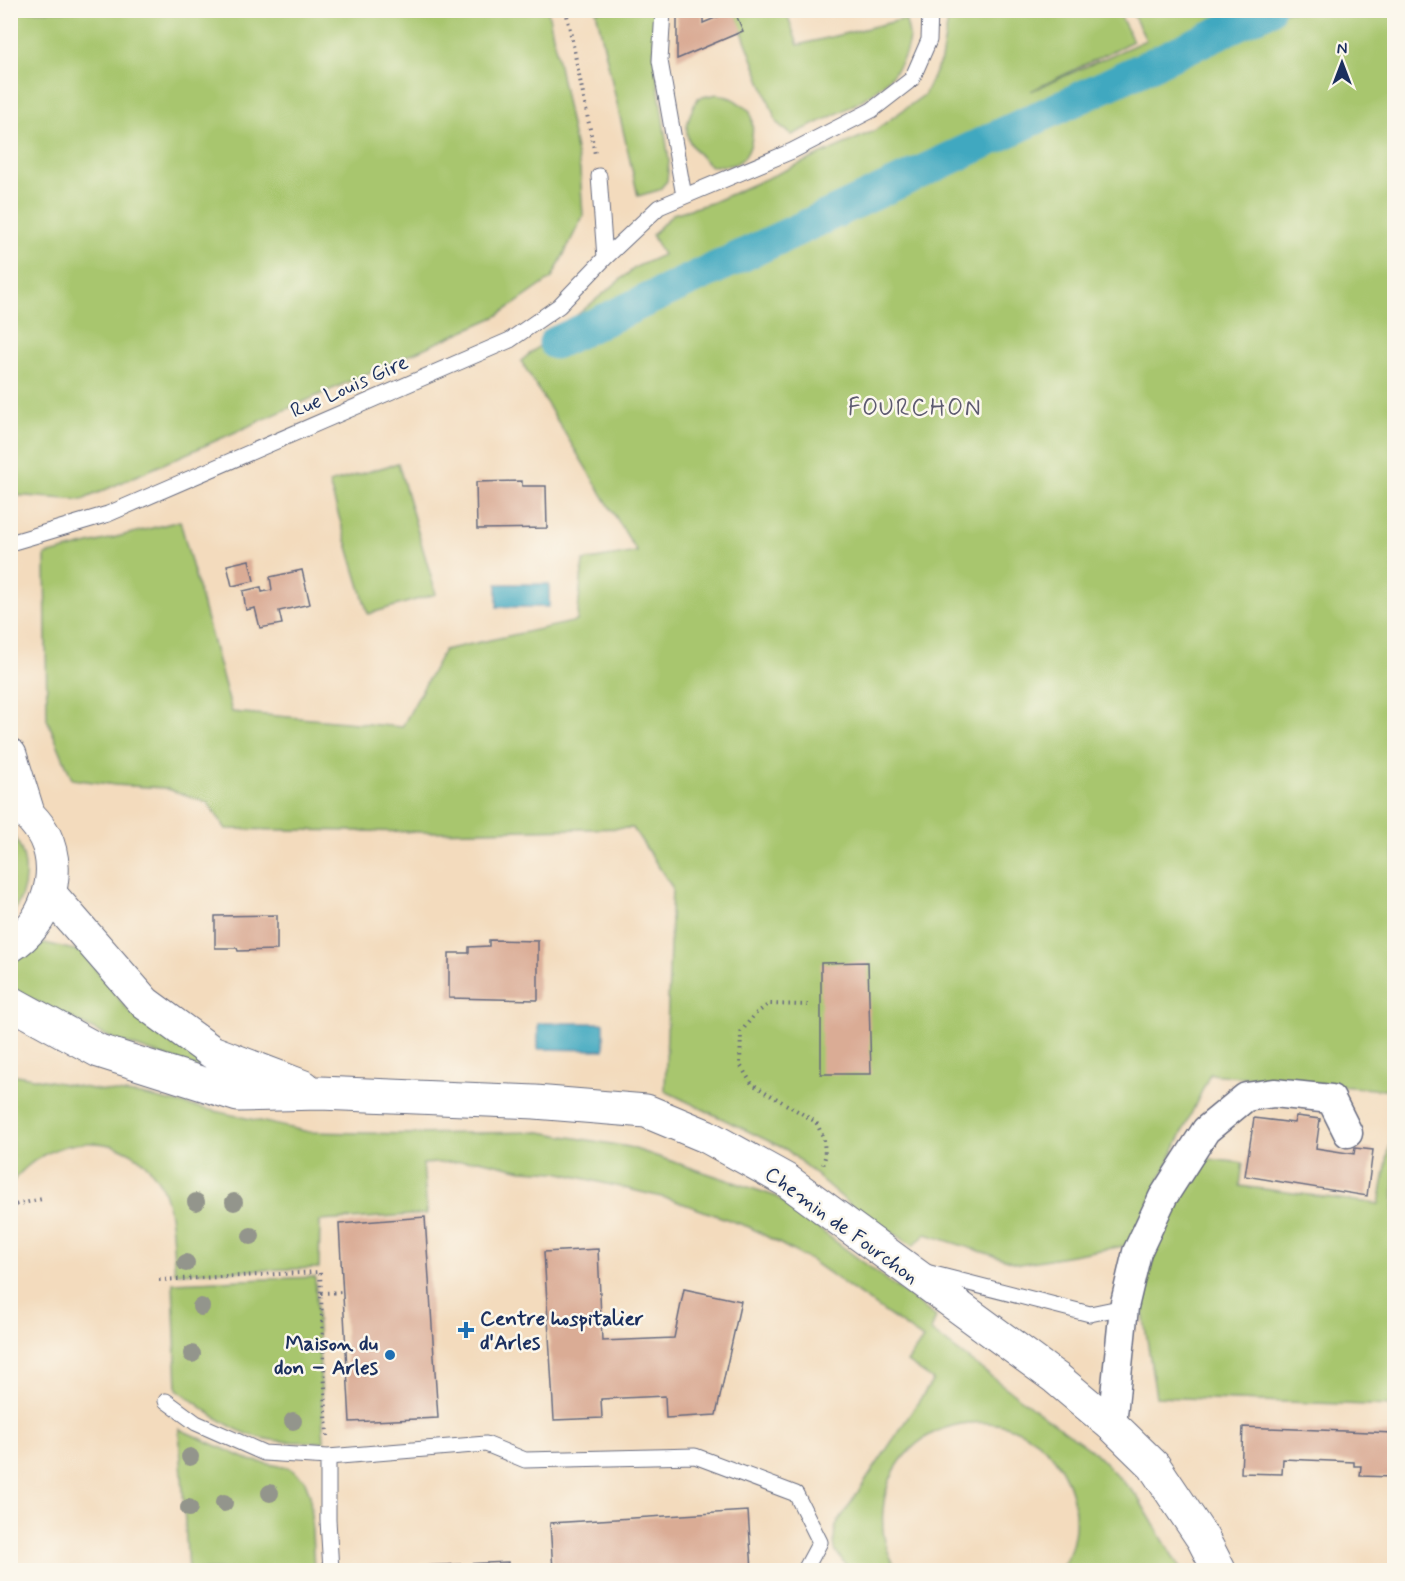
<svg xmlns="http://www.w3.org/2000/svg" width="1405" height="1581" viewBox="0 0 1405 1581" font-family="Mynerve,sans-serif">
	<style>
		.green { fill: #a8c66e; stroke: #627a66; stroke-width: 1.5 }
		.water { fill: #40a8c0; stroke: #2e6c8f; stroke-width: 1.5 }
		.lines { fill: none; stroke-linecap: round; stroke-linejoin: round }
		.canal { stroke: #40a8c0; stroke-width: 33 }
		.building { fill: #daac95 }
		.service-casing { stroke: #676b7f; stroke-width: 17 }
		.minor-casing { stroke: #676b7f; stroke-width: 31 }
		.tertiary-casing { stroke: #676b7f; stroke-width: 35 }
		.path { stroke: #676b7f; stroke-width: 4; stroke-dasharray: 1.5 4.5; stroke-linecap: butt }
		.service { stroke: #fff; stroke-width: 15 }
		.minor { stroke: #fff; stroke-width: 28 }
		.tertiary { stroke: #fff; stroke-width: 33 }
		.tree { fill: #93958c }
		.poi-dot { fill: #1f6fb2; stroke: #fbf7ec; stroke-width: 2 }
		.labels { text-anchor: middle; stroke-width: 5; stroke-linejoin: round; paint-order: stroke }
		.street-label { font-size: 21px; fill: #1b2f5e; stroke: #fbf7ec }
		.poi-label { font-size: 21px; font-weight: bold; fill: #1b2f5e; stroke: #fbf7ec; text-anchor: start }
		.quarter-label { font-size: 24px; letter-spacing: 1.5px; fill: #5e5b71; stroke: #fbf7ec }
	</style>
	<rect width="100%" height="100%" fill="#fbf7ec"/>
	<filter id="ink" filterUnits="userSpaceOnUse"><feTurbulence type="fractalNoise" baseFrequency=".0167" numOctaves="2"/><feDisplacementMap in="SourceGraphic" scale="12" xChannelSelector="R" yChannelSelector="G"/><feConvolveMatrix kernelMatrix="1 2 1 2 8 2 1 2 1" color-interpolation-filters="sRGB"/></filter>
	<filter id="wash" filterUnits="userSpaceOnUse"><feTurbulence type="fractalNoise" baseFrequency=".008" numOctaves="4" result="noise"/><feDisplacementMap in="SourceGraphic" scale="24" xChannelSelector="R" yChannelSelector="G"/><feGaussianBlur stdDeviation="1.35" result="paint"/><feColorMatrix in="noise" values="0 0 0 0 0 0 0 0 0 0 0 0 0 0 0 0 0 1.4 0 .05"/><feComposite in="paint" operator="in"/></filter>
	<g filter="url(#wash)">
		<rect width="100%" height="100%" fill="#f3dbbd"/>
		<path class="green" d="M 10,11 L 548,11 L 580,170 L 583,216 L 552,278 L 497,316 L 82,500 L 11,495 Z
			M 596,11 L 654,11 L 654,56 L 669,161 L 667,181 L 659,190 L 638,196 Z
			M 734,11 L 786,11 L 798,45 L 905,19 C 907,25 909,32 909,37 C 904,91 834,114 792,135 L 777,123 Z
			M 954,11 L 1118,11 L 1133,41 L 1031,91 L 1146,40 L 1131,11 L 1394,11 L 1394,1091 L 1210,1074 L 1129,1245 L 1020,1264 L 926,1234 L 913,1246 L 853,1207 L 787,1150 L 665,1091 L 672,887 L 633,828 L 428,832 L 226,829 L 208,803 L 165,788 L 115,785 L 72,779 L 47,719 L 45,555 L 180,521 L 232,712 L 402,727 L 444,650 L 577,621 L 583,561 L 637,552 L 521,361 L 636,267 L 663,255 L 652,235 L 673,214 L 711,203 L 874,131 L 924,95 L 941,60 L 948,20 Z
			M 718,94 L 733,99 L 750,111 C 755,129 754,160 731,165 C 725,166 718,165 711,166 C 683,142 680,130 698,98 Z
			M 398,463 L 436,594 L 368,614 L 329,483 Z
			M 11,832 C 31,858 29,890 11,916 Z
			M 45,943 L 82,952 L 128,1010 L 224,1077 L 111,1038 L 11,989 L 10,962 Z
			M 11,1074 L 98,1090 L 142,1095 L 309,1132 L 410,1134 L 540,1132 L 629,1147 L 775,1196 L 936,1317 L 931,1331 L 1029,1405 L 1094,1452 L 1137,1496 L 1181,1570 L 1060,1570 C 1076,1548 1079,1518 1071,1492 C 1041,1390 892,1404 883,1510 C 881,1532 886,1553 898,1570 L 851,1570 C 835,1553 831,1549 836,1525 L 933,1380 L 907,1362 L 923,1339 L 810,1260 L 749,1227 L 670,1199 L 557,1172 L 522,1170 L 479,1160 L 423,1164 L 427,1214 L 320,1221 L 319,1268 L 175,1273 C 172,1246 174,1214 162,1188 C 132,1124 47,1133 11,1184 Z
			M 1394,1096 L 1394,1406 L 1156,1397 L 1141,1300 L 1145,1243 L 1201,1158 L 1243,1163 L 1240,1186 L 1379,1204 L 1390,1144 Z
			M 315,1277 L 324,1442 C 297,1442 269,1443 245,1433 C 220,1423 198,1404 177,1389 L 173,1283 Z
			M 179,1429 L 249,1460 L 289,1468 L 304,1479 L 310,1495 L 314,1570 L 188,1570 Z"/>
		<path class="water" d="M 497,584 L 549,584 L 549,607 L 497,607 Z
			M 538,1023 L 604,1023 L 604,1050 L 538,1049 Z"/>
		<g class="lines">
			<path class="canal" d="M 555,343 L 1268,10"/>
		</g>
		<g id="blocks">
			<path class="building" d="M 677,10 L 703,10 L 703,23 L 734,10 L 743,31 L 677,59 Z
				M 522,481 L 522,486 L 546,486 L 547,528 L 477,529 L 476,482 Z
				M 249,560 L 254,581 L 232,586 L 227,565 Z
				M 302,570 L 310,604 L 279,611 L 282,624 L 260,628 L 255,608 L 246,610 L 243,591 L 261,587 L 262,592 L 272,590 L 270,577 Z
				M 277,915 L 277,950 L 238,951 L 237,948 L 215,948 L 215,916 Z
				M 489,940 L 538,941 L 538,1000 L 449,998 L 449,953 L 469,953 L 469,947 L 489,946 Z
				M 868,962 L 871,1074 L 821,1074 L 821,963 Z
				M 1296,1116 L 1320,1119 L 1316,1148 L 1354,1154 L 1355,1148 L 1373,1150 L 1367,1196 L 1245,1176 L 1254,1118 L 1294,1123 Z
				M 425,1217 L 438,1418 L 350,1422 L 339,1224 Z
				M 598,1249 L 602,1341 L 674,1338 L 684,1289 L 741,1301 L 716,1415 L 666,1418 L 665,1396 L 601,1399 L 602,1418 L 554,1420 L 544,1252 Z
				M 1243,1427 L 1394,1433 L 1394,1477 L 1360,1476 L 1361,1466 L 1354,1466 L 1354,1462 L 1283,1459 L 1282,1474 L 1241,1473 Z
				M 748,1511 L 752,1570 L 553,1570 L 550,1523 Z
				M 508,1562 L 508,1570 L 375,1570 L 375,1568 Z"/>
		</g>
	</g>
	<g filter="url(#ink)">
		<use href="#blocks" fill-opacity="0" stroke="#676b7f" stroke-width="1.5"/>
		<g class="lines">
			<g class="service-casing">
				<path id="service" d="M 663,10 L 660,61 L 684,196
					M 605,258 L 659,207 L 792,151 L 872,110 L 912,79 L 929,40 L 930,10
					M 10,543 L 108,514 L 510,340 L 559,306 L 605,258 L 599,176
					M 926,1272 L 1090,1314 L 1124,1307
					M 166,1401 L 196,1423 L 264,1453 L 328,1457 L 486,1444 L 525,1460 L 695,1456 L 796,1494 L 820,1542 L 805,1570
					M 328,1457 L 328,1520 L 331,1570"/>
			</g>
			<g class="minor-casing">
				<path id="minor" d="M 1112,1425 L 1124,1307 L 1137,1252 L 1163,1197 L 1206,1130 L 1246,1097 L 1274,1093 L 1331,1099 L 1348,1133"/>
			</g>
			<g class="tertiary-casing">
				<path id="tertiary" d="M 10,755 L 28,813
					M 10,799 C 24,810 37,821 45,837 C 63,875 46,924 10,946
					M 50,894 L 145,1003 L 212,1052 L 304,1087
					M 10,1002 L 99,1051 L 238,1095 L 320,1093 L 535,1102 L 646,1111 L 706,1136 L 786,1180 L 1056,1378 L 1112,1425 L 1154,1466 L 1203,1539 L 1219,1570"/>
			</g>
			<path class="path" d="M 566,10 L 595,154
				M 808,1005 L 769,1004 L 754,1015 L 741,1032 L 740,1065 L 752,1084 L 816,1122 L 824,1139 L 825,1157 L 823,1166
				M 10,1206 L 42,1199
				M 159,1280 L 320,1272 L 327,1436
				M 321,1293 L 343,1292"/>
			<use href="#service" class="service"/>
			<use href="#minor" class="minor"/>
			<use href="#tertiary" class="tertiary"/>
		</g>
		<g class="tree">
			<circle cx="196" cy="1202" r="9"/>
			<circle cx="234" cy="1202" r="9"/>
			<circle cx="251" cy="1236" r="9"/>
			<circle cx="186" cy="1263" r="9"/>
			<circle cx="201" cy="1307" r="9"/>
			<circle cx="192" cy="1354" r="9"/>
			<circle cx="293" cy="1421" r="9"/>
			<circle cx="190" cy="1457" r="9"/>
			<circle cx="270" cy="1493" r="9"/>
			<circle cx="224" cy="1503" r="9"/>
			<circle cx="189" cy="1508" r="9"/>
		</g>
	</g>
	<g class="poi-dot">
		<path d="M463 1321h6v6h6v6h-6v6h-6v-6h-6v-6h6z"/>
		<circle cx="390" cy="1355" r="6"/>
	</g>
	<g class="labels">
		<g class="street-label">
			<text transform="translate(349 386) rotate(-24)" y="7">Rue Louis Gire</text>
			<text transform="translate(842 1225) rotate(36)" y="7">Chemin de Fourchon</text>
		</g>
		<g class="poi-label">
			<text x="480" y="1325">Centre hospitalier<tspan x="480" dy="24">d'Arles</tspan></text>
			<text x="378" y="1350" text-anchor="end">Maison du<tspan x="378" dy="24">don – Arles</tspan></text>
		</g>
		<g class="quarter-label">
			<text x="915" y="415">FOURCHON</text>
		</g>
	</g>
	<rect width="1405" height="1581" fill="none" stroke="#fbf7ec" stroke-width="36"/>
	<g transform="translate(1342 63)" stroke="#fbf7ec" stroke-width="4.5" paint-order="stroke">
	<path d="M0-4.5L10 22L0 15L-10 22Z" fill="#1b2f5e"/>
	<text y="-9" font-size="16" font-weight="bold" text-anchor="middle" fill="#1b2f5e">N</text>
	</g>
</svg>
